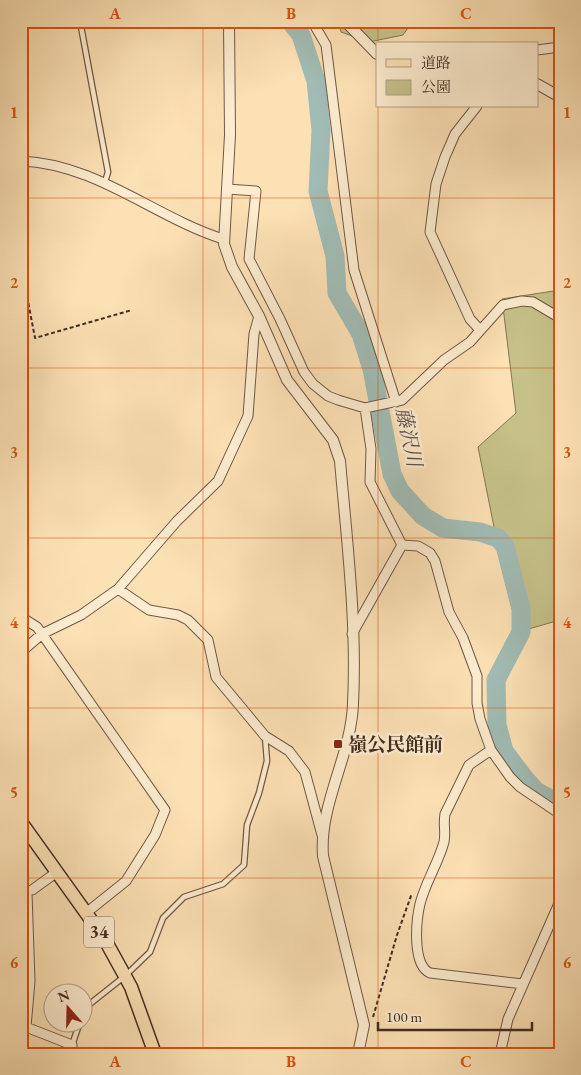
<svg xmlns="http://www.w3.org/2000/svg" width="581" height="1075" viewBox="0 0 581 1075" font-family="'EB Garamond','Noto Serif JP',serif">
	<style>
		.green { fill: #c6c189; stroke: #827656 }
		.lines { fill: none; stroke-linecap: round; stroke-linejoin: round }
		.river { stroke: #a1bcb5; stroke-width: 19 }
		.service-casing { stroke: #6e5848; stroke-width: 7 }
		.minor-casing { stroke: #6e5848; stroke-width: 11 }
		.tertiary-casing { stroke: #6e5848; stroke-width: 12 }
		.primary-casing { stroke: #3f2b23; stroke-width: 15 }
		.path { stroke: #3f2b23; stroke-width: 2; stroke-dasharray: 4 2.5; stroke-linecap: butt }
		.service { stroke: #fdeccf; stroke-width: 4.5 }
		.minor { stroke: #fdeccf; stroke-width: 9 }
		.tertiary { stroke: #fdeccf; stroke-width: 10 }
		.primary { stroke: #fce1b5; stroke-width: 12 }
		.grid { fill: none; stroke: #d7540e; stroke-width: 1; stroke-opacity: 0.55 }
		.poi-dot { fill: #8f2418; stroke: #fdeccf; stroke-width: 2 }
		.labels { text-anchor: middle; stroke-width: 5; stroke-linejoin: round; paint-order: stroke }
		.shield { fill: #fdeccf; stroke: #786557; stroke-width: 1 }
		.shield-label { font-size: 18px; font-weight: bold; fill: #3f2b23 }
		.poi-label { font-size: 19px; font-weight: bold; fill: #3f2b23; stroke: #fdeccf; text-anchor: start }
		.water-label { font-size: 20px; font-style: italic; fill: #584f48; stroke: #fdeccf }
		.neatline { fill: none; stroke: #d7540e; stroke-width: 2 }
		.grid-label { font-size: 16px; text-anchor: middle; font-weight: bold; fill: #d7540e }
	</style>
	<rect width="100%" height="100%" fill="#fce1b5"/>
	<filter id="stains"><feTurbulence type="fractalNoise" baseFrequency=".004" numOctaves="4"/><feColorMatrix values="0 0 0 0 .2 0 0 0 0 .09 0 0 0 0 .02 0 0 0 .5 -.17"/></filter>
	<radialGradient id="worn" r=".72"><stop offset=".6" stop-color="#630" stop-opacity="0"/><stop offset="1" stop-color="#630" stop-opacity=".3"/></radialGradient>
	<path class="green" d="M 338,21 L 413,21 L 403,35 L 369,42 L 341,32 Z
		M 560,290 L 560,620 L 518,632 L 503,572 L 478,447 L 516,413 L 502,299 Z"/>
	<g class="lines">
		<path class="river" d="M 290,21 L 301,35 L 316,81 L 321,130 L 318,191 L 335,256 L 337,293 L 361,334 L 372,369 L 392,474 L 400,491 L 423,516 L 443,528 L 480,532 L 498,538 L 505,546 L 521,609 L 521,632 L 496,680 L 497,725 L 504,751 L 525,779 L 536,791 L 560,804"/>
		<g class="service-casing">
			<path id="service" d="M 80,21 L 108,172 L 105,182
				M 82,1017 L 86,1007 L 125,976 L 150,952 L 163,918 L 184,897 L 223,884 L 244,865 L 247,825 L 259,793 L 267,761 L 265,736
				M 72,1045 L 80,1022"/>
		</g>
		<g class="minor-casing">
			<path id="minor" d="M 312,21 L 326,45 L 354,270 L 396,402
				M 537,50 L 560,47
				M 477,106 L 455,134 L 445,157 L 436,184 L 430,232 L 470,319 L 480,330
				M 21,161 C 97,164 154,217 223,239
				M 227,189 L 256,191 L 249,259 L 280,319 L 304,372 L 313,384 L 328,396 L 338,400 L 365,408 L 402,400 L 444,360 L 470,342 L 503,305 L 522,301 L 533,302 L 560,318
				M 365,408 L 371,449 L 370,482 L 402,545
				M 118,589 L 149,610 L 178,615 L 188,620 L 208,640 L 216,677 L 265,736 L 289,751 L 305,772 L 322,835
				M 21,617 L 37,627 L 42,634 L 165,810 L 155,835 L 126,881 L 86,913
				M 352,634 L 402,545 L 418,546 L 430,553 L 435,561 L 449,612 L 463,638 L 477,676 L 477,703 L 480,719 L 491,750 L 510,777 L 520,787 L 560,814
				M 21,652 L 42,634 L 81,615 L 118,589 L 177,521 L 218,481 L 248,416 L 254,334 L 259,316
				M 491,750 L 469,765 L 445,814 C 443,824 446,832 444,842 C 438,864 425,883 420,904 C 416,921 412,965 430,973 L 523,984
				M 21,893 L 32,890 L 57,872
				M 27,893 L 30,981 L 26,1027 L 72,1045 L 72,1054
				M 500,1054 L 508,1019 L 560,901"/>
		</g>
		<g class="tertiary-casing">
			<path id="tertiary" d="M 229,21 L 230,135 L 224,244 L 232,267 L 259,316 L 287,380 L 333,440 L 340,461 C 347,542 357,623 353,704 C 351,756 319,804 323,856 L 364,1025 L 358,1054
				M 345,21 L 377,54
				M 537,84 L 560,97"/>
		</g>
		<g class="primary-casing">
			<path id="primary" d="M 21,822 L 104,938 L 131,987 L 155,1054"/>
		</g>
		<path class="path" d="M 21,265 L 35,338 L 132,310
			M 373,1017 L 397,935 L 412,893"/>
		<use href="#service" class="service"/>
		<use href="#minor" class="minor"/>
		<use href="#tertiary" class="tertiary"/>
		<use href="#primary" class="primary"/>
	</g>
	<path class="grid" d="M 203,21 L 203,1054M 378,21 L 378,44M 378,106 L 378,1054M 21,198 L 560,198M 21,368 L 560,368M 21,538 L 560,538M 21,708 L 560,708M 21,878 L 560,878"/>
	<rect class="poi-dot" x="333" y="739" width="10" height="10" rx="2.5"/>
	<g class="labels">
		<rect class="shield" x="84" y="916.5" width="30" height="31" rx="4"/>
		<g class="shield-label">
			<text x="99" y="938">34</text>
		</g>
		<g class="poi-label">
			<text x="348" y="751">嶺公民館前</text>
		</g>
		<g class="water-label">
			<text transform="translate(409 437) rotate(78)" y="7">藤沢川</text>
		</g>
	</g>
	<rect width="581" height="1075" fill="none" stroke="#fce1b5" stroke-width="55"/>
	<rect x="376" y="42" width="162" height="65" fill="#fdeccf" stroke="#b19f8a"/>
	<rect x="386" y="59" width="25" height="8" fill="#fce1b5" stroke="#b19f8a"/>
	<text x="421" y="68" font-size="15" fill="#3f2b23">道路</text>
	<rect x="386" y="80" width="25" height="15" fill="#c6c189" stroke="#b19f8a"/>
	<text x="421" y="92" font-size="15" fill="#3f2b23">公園</text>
	<g transform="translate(68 1008) rotate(340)"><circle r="24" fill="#fdeccf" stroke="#b19f8a"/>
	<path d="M0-4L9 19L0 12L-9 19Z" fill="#8f2418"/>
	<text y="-8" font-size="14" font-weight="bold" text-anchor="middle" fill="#3f2b23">N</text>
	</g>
	<path d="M378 1022v8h154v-8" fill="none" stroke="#3f2b23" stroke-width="2.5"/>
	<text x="386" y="1022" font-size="15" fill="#3f2b23" stroke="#fdeccf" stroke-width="4" paint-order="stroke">100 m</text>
	<rect x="28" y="28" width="526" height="1020" class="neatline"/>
	<g class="grid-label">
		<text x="115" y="19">A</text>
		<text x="291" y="19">B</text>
		<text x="466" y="19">C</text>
		<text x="14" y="118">1</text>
		<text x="567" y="118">1</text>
		<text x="14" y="288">2</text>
		<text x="567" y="288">2</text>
		<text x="14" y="458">3</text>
		<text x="567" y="458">3</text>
		<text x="14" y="628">4</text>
		<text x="567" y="628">4</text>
		<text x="14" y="798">5</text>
		<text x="567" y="798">5</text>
		<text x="14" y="968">6</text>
		<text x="567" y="968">6</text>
		<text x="115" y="1067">A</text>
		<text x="291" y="1067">B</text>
		<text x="466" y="1067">C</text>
	</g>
	<rect width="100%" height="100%" filter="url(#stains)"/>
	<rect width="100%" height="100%" fill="url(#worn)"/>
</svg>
